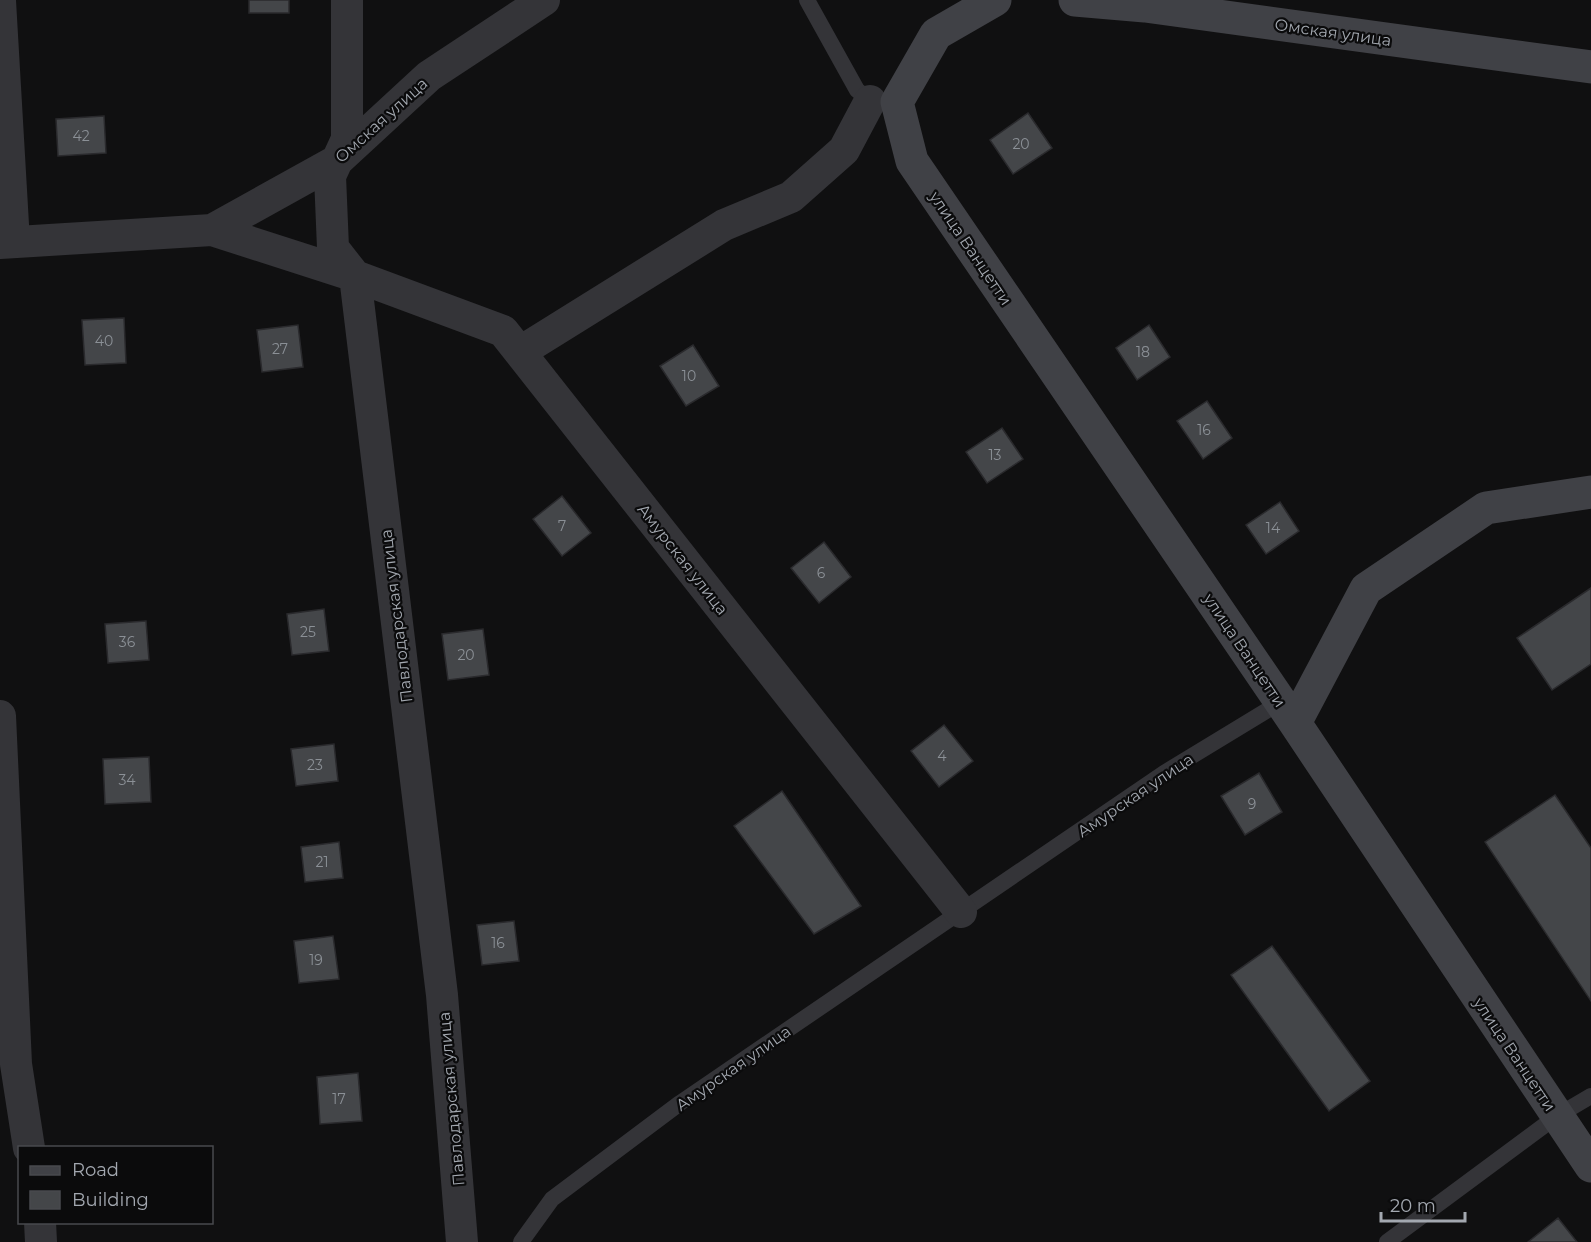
<svg xmlns="http://www.w3.org/2000/svg" width="1591" height="1242" viewBox="0 0 1591 1242" font-family="Montserrat,sans-serif">
	<style>
		.building { fill: #444649; stroke: #2a2a2d; stroke-width: 1.5 }
		.lines { fill: none; stroke-linecap: round; stroke-linejoin: round }
		.lane { stroke: #343438; stroke-width: 16 }
		.street { stroke: #343438; stroke-width: 32 }
		.secondary { stroke: #404146; stroke-width: 33 }
		.labels { text-anchor: middle; stroke-width: 4.5; stroke-linejoin: round; paint-order: stroke }
		.number-label { font-size: 14px; fill: #8b9096 }
		.street-label { font-size: 16px; fill: #a3a8b0; stroke: #0b0b0c }
	</style>
	<rect width="100%" height="100%" fill="#101011"/>
	<path class="building" d="M 249,0 L 289,0 L 289,13 L 249,13 Z
		M 1028,113 L 1052,148 L 1013,174 L 990,140 Z
		M 104,116 L 106,153 L 58,156 L 56,119 Z
		M 124,318 L 126,363 L 85,365 L 82,320 Z
		M 298,325 L 303,367 L 262,372 L 257,330 Z
		M 1149,325 L 1170,357 L 1137,380 L 1116,348 Z
		M 693,345 L 719,386 L 686,406 L 660,366 Z
		M 1207,401 L 1232,438 L 1203,459 L 1177,421 Z
		M 1002,428 L 1023,459 L 987,483 L 966,452 Z
		M 562,496 L 591,533 L 562,556 L 533,519 Z
		M 1280,502 L 1299,531 L 1266,554 L 1246,525 Z
		M 824,542 L 851,577 L 819,603 L 791,568 Z
		M 1591,588 L 1591,664 L 1552,690 L 1517,638 Z
		M 324,609 L 329,651 L 292,655 L 287,614 Z
		M 146,621 L 149,660 L 108,663 L 105,624 Z
		M 483,629 L 489,675 L 448,680 L 442,634 Z
		M 944,725 L 973,761 L 939,787 L 911,751 Z
		M 334,744 L 338,781 L 296,786 L 291,749 Z
		M 149,757 L 151,802 L 105,804 L 103,759 Z
		M 1259,773 L 1282,812 L 1245,835 L 1221,796 Z
		M 782,791 L 861,906 L 814,934 L 734,826 Z
		M 1555,795 L 1591,848 L 1591,1001 L 1485,842 Z
		M 339,842 L 343,878 L 305,882 L 301,847 Z
		M 514,921 L 519,961 L 482,965 L 477,925 Z
		M 333,936 L 339,979 L 299,983 L 294,941 Z
		M 1272,946 L 1370,1081 L 1329,1111 L 1231,975 Z
		M 358,1073 L 362,1121 L 320,1124 L 317,1077 Z
		M 1558,1218 L 1577,1242 L 1528,1242 Z"/>
	<g class="lines">
		<path class="lane" d="M 807,0 L 857,90 L 874,104
			M 521,1242 L 552,1199 L 680,1103 L 1164,773 L 1281,702
			M 1387,1242 L 1557,1116 L 1591,1096"/>
		<path class="street" d="M 347,0 L 347,139 L 330,176 L 333,248 L 355,276 L 442,995 L 462,1242
			M 0,1 L 14,242
			M 212,230 L 338,160 L 429,76 L 544,0
			M 0,243 L 212,230 L 355,276 L 503,331 L 961,912
			M 520,352 L 724,225 L 791,197 L 844,150 L 870,101
			M 0,716 L 16,1064 L 29,1148
			M 40,1222 L 41,1242"/>
		<path class="secondary" d="M 995,0 L 936,34 L 897,102 L 912,161 L 1295,723 L 1591,1166
			M 1075,0 L 1145,6 L 1591,67
			M 1295,723 L 1366,589 L 1486,508 L 1591,492"/>
	</g>
	<g class="labels">
		<g class="number-label">
			<text x="81" y="141">42</text>
			<text x="1021" y="149">20</text>
			<text x="104" y="346">40</text>
			<text x="280" y="354">27</text>
			<text x="1143" y="357">18</text>
			<text x="689" y="381">10</text>
			<text x="1204" y="435">16</text>
			<text x="995" y="460">13</text>
			<text x="562" y="531">7</text>
			<text x="1273" y="533">14</text>
			<text x="821" y="578">6</text>
			<text x="308" y="637">25</text>
			<text x="127" y="647">36</text>
			<text x="466" y="660">20</text>
			<text x="942" y="761">4</text>
			<text x="315" y="770">23</text>
			<text x="127" y="785">34</text>
			<text x="1252" y="809">9</text>
			<text x="322" y="867">21</text>
			<text x="498" y="948">16</text>
			<text x="316" y="965">19</text>
			<text x="339" y="1104">17</text>
		</g>
		<g class="street-label">
			<text transform="translate(1333 32) rotate(8)" y="6">Омская улица</text>
			<text transform="translate(381 120) rotate(-42)" y="6">Омская улица</text>
			<text transform="translate(971 248) rotate(56)" y="6">улица Ванцетти</text>
			<text transform="translate(683 559) rotate(52)" y="6">Амурская улица</text>
			<text transform="translate(396 616) rotate(-97)" y="6">Павлодарская улица</text>
			<text transform="translate(1245 650) rotate(56)" y="6">улица Ванцетти</text>
			<text transform="translate(1135 795) rotate(-34)" y="6">Амурская улица</text>
			<text transform="translate(1515 1054) rotate(56)" y="6">улица Ванцетти</text>
			<text transform="translate(733 1068) rotate(-35)" y="6">Амурская улица</text>
			<text transform="translate(451 1099) rotate(-95)" y="6">Павлодарская улица</text>
		</g>
	</g>
	<rect x="18" y="1146" width="195" height="78" fill="#0b0b0c" stroke="#484a4e" stroke-width="1.5"/>
	<rect x="30" y="1166" width="30" height="9" fill="#404146" stroke="#484a4e" stroke-width="1.5"/>
	<text x="72" y="1176" font-size="18" fill="#a3a8b0">Road</text>
	<rect x="30" y="1191" width="30" height="18" fill="#444649" stroke="#484a4e" stroke-width="1.5"/>
	<text x="72" y="1206" font-size="18" fill="#a3a8b0">Building</text>
	<path d="M1381 1212v9h84v-9" fill="none" stroke="#a3a8b0" stroke-width="3"/>
	<text x="1390" y="1212" font-size="18" fill="#a3a8b0" stroke="#0b0b0c" stroke-width="4.5" paint-order="stroke">20 m</text>
</svg>
